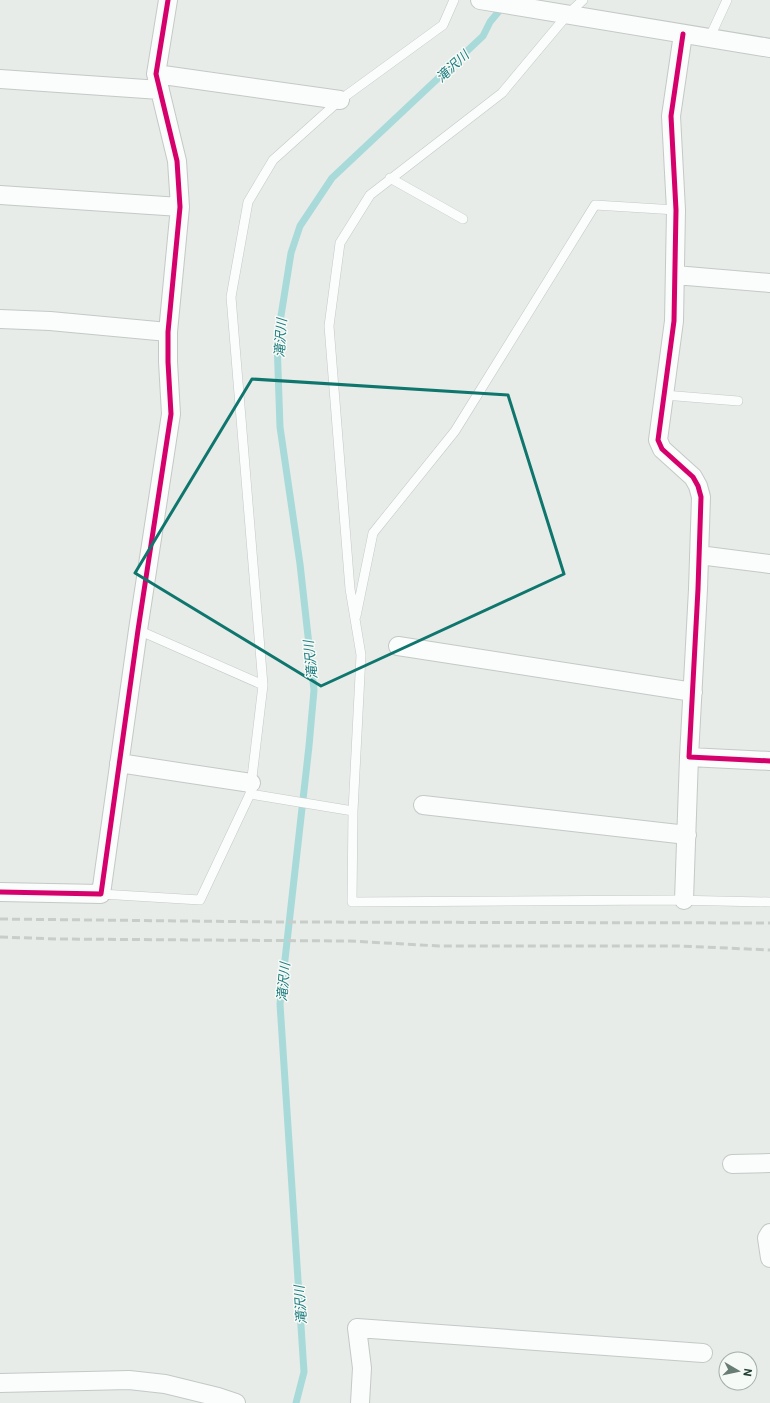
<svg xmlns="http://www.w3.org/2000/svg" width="770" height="1403" viewBox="0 0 770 1403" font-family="Roboto,'Noto Sans JP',sans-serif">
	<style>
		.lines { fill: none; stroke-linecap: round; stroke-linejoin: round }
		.stream { stroke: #a8dada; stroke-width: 7 }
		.service-casing { stroke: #c4c9c6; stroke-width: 10 }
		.minor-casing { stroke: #c4c9c6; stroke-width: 20 }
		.service { stroke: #fbfcfc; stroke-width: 9 }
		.minor { stroke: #fbfcfc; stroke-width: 18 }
		.rail { stroke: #c8cdca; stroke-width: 3; stroke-dasharray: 8 4; stroke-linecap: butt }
		.cycleway-casing { stroke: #f6faf7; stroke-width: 8 }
		.cycleway { stroke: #d6006c; stroke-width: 5 }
		.marked { fill: none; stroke: #0f766e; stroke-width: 3; stroke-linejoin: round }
		.labels { text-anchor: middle; stroke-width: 3; stroke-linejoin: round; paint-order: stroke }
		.water-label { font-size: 13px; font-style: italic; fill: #1c7b7e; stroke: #f6faf7 }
	</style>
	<rect width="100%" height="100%" fill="#e7ece9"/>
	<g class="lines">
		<path class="stream" d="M 296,1403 L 304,1372 L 280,1004 L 309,746 L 314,690 L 300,564 L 280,427 L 277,341 L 291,253 L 300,226 L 332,178 L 483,36 L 490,22 L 504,5"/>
		<g class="service-casing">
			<path id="service" d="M 583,0 L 568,14 L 502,93 L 370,195 L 340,243 L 329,326 L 350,589 L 361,655 L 353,811 L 352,902 L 673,900 L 770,902
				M 709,39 L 727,0
				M 390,178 L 463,219
				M 664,395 L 738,401
				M 356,616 L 373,533 L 455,431 L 595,205 L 676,210
				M 138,630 L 263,685
				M 250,794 L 353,811
				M 101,894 L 200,900 L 250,794 L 263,685 L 231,297 L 248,202 L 273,160 L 340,100 L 443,25 L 454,0"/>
		</g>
		<g class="minor-casing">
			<path id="minor" d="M 480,0 L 770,48
				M 683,34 L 671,116 L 676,210 L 674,321 L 658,440 L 662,449 L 693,477 L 698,486 L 701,497 L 698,589 L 689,757 L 770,761
				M 156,74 L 340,100
				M 0,79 L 160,90
				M 0,195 L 180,207
				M 675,275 L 770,283
				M 0,319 L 50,321 L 168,332
				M 699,555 L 770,564
				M 398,646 L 693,692
				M 119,763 L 251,783
				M 423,805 L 687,835
				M 0,892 L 101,894 L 138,630 L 171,414 L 168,362 L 168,332 L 180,207 L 177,161 L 156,74 L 168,0
				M 684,900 L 689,757
				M 732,1164 L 770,1163
				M 770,1233 L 767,1238 L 770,1258
				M 0,1383 L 129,1380 L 165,1384 L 218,1397 L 236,1403
				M 360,1403 L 362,1368 L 357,1328 L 703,1353"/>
		</g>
		<use href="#service" class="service"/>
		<use href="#minor" class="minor"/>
		<path class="rail" d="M 0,919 L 280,922 L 770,923
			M 0,937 L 59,939 L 350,941 L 439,946 L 680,946 L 770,950"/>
		<g class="cycleway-casing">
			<path id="cycleway" d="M 683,34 L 671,116 L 676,210 L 674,321 L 658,440 L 662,449 L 693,477 L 698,486 L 701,497 L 698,589 L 689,757 L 770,761
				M 0,892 L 101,894 L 138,630 L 171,414 L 168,362 L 168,332 L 180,207 L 177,161 L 156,74 L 168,0"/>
		</g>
		<use href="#cycleway" class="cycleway"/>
	</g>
	<path class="marked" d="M 252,379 L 508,395 L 564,574 L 321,686 L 135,573 Z"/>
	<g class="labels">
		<g class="water-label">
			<text transform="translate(452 66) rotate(-43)" y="5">滝沢川</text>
			<text transform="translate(280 338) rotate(-86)" y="5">滝沢川</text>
			<text transform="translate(310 660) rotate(-96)" y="5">滝沢川</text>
			<text transform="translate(283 982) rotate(-85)" y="5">滝沢川</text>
			<text transform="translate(300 1305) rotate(-94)" y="5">滝沢川</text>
		</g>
	</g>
	<g transform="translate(738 1371) rotate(99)"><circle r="19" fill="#f6faf7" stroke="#a2b0a9"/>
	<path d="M0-3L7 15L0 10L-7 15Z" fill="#687d74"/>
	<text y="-6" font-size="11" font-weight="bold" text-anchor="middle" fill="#234135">N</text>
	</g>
</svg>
